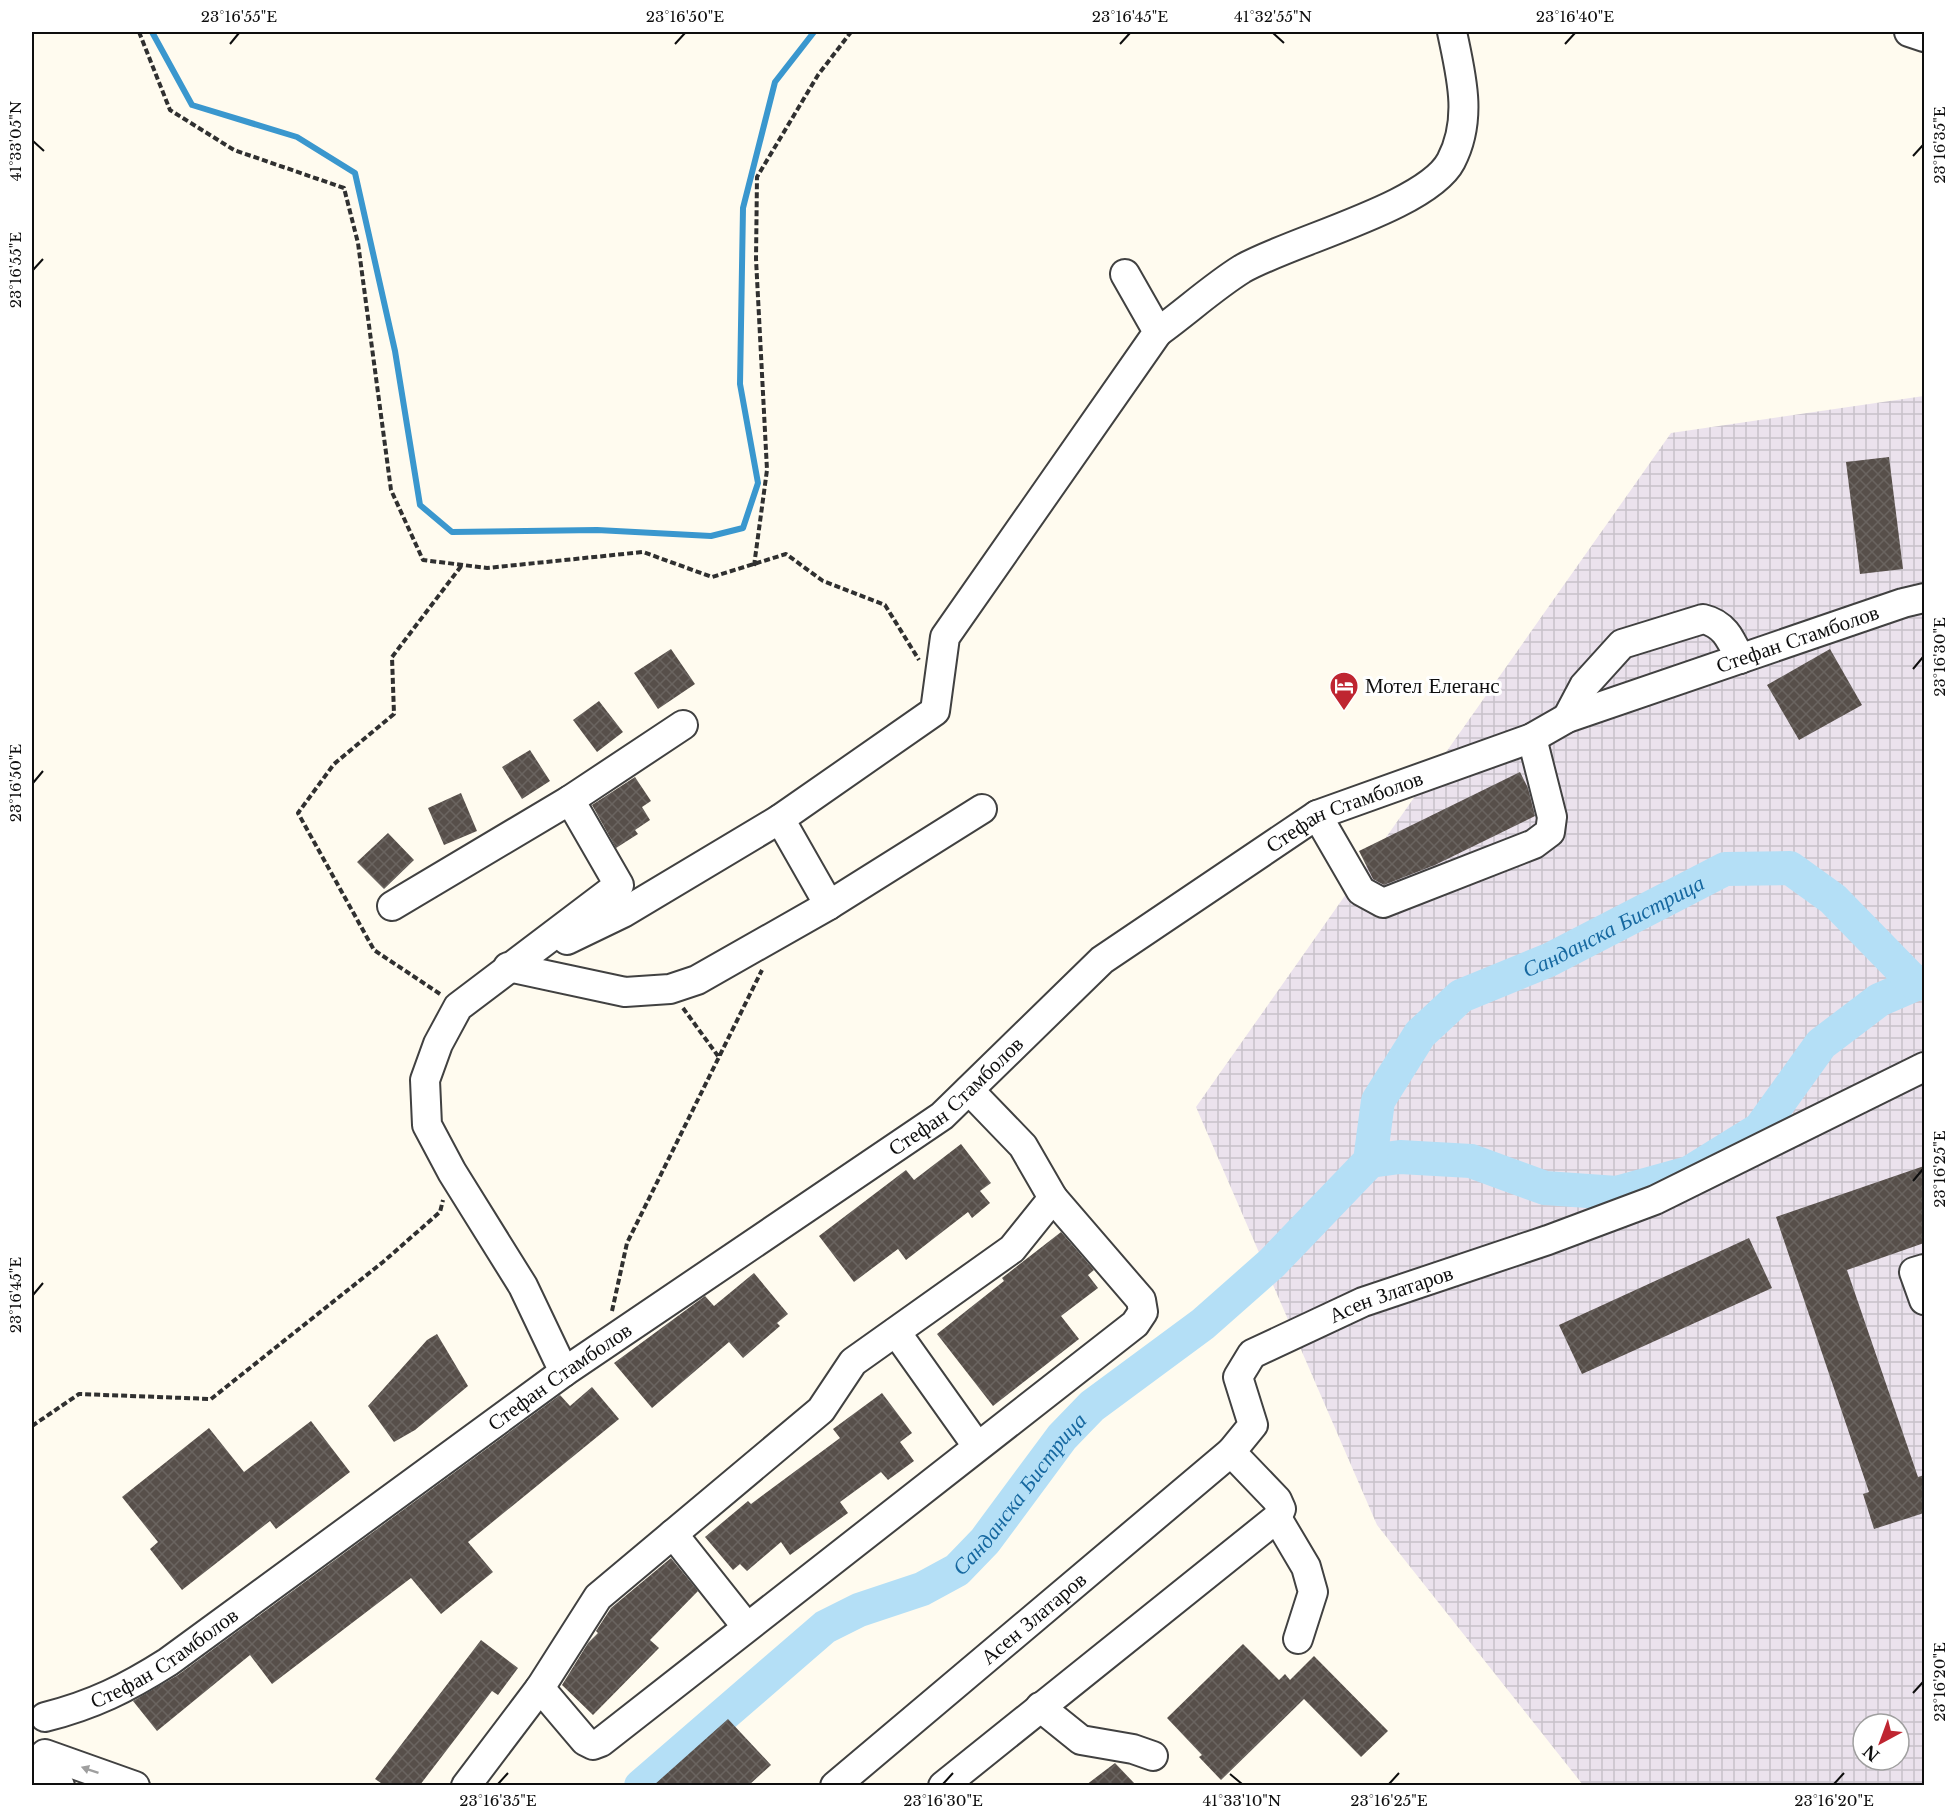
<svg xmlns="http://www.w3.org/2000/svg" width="1956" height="1817" viewBox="0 0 1956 1817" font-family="'Libre Baskerville',serif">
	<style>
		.industrial { fill: url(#industrial-grid); fill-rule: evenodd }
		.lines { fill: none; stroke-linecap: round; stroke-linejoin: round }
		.stream { stroke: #3a97ce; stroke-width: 6 }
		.river { stroke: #b4dff6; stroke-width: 34 }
		.building { fill: url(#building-cross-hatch) }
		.minor-casing { stroke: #414141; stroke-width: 32 }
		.path { stroke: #303030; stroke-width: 4; stroke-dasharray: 6 3; stroke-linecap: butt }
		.minor { stroke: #fff; stroke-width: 28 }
		.oneway { fill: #9f9f9f }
		.ticks { fill: none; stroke: #0e0e0e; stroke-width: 2 }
		.labels { text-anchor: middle; stroke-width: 6; stroke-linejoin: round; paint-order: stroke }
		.street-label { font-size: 21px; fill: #0e0e0e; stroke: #fff }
		.poi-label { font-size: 21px; fill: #0e0e0e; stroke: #fff; text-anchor: start }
		.water-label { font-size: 22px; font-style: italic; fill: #1668a0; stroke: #fff }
		.neatline { fill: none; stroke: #0e0e0e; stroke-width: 2 }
		.ticks-label { font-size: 15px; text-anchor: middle; fill: #0e0e0e }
	</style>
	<defs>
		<pattern id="industrial-grid" width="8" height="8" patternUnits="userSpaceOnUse" patternTransform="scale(1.5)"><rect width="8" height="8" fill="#ebe2ed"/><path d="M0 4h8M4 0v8" fill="none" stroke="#c8c1ca"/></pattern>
		<pattern id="building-cross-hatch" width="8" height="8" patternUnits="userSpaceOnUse" patternTransform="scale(1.5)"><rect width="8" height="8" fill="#574f4a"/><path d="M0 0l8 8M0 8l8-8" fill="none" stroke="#6a6460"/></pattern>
	</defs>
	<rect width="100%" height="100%" fill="#fffbef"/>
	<path class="industrial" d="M 1924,396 L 1924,1785 L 1583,1785 L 1377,1525 L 1196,1107 L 1671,433 ZM 1863,1724 L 1899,1724 L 1899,1760 L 1863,1760 Z"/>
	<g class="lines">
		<path class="stream" d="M 152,32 L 192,105 L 297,137 L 355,173 L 395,351 L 420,505 L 452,532 L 597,530 L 711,536 L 743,528 L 758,483 L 740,384 L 743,208 L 775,82 L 814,32"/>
		<g class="river">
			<path d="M 1370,1161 L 1400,1157 L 1471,1161 L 1545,1188 L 1617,1193 L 1689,1173 L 1760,1129 L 1821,1044 L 1879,1000 L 1916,984"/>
			<path id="s1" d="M 641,1786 L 825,1627 L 859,1610 L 922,1589 L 957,1570 L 985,1541 L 1062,1437 L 1092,1406 L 1203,1324 L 1272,1263 L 1370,1161 L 1378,1101 L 1420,1034 L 1461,996 L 1549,960 L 1725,869 L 1790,868 L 1833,899 L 1916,984 L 1924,983"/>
		</g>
	</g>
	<path class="building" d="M 1889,457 L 1903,569 L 1860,574 L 1846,462 Z
		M 671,649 L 695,684 L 658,709 L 634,673 Z
		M 1830,649 L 1862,705 L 1799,740 L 1767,685 Z
		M 599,701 L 623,732 L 597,752 L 573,720 Z
		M 530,750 L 550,781 L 522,799 L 502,767 Z
		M 1520,772 L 1528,788 L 1535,816 L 1435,865 L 1384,885 L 1373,879 L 1359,851 Z
		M 635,777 L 651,801 L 642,807 L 650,820 L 635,830 L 638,834 L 616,848 L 592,805 Z
		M 461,793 L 477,831 L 444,845 L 428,808 Z
		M 388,833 L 414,860 L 384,889 L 357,862 Z
		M 961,1144 L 991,1183 L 980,1191 L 990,1203 L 972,1218 L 968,1212 L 906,1260 L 898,1249 L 854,1282 L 819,1236 L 906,1170 L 914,1180 Z
		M 1924,1166 L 1924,1243 L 1847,1270 L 1918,1477 L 1924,1475 L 1924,1513 L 1874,1529 L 1863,1494 L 1869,1492 L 1776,1217 Z
		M 1061,1232 L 1094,1270 L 1088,1275 L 1098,1288 L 1061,1316 L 1079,1339 L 993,1406 L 937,1334 L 1004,1281 L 1002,1278 Z
		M 1749,1238 L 1772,1288 L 1582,1374 L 1559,1325 Z
		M 754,1273 L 788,1314 L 777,1323 L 780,1326 L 743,1358 L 729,1342 L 652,1408 L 614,1363 L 705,1296 L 714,1306 Z
		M 437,1334 L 468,1386 L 415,1430 L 394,1442 L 368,1406 L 427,1340 Z
		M 592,1387 L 619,1419 L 468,1542 L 493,1572 L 441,1614 L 411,1578 L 272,1684 L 250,1655 L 157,1731 L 133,1701 L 178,1675 L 560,1395 L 570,1406 Z
		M 882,1393 L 912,1433 L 900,1442 L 914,1461 L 888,1480 L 881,1472 L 840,1502 L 848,1513 L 790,1555 L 781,1542 L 747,1571 L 740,1564 L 733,1570 L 705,1537 L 748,1501 L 751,1504 L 840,1438 L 833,1429 Z
		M 311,1421 L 350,1472 L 276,1529 L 270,1521 L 182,1590 L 150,1549 L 158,1542 L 122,1497 L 209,1428 L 244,1472 Z
		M 671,1558 L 698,1591 L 650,1640 L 659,1648 L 593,1715 L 562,1685 L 588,1643 L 598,1633 L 596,1631 L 611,1608 Z
		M 481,1640 L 518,1668 L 498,1695 L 492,1691 L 420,1785 L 384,1785 L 375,1779 Z
		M 1243,1644 L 1279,1680 L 1285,1674 L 1290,1680 L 1314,1656 L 1388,1731 L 1361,1757 L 1304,1699 L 1221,1780 L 1199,1757 L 1202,1755 L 1167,1718 Z
		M 728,1719 L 771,1765 L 749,1785 L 654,1785 Z
		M 1115,1763 L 1136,1785 L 1086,1785 Z"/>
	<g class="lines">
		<g class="minor-casing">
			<g id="minor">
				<path d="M 1909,32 L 1924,37"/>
				<path d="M 1158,332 C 1186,312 1213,287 1242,269 C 1290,241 1427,207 1451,161 C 1473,119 1461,75 1452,32"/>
				<path d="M 1567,718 L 1584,686 L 1622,644 L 1703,619 C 1725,624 1731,640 1740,659"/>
				<path d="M 570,800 L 683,725"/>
				<path d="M 1317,815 L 1361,891 L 1383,903 L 1534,844 L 1550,832 L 1552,817 L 1532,738"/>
				<path d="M 829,905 L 780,819 L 935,711 L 945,637 L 1158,332 L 1125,274"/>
				<path d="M 392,906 L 570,800 L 619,885 L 458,1007 L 438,1044 L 425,1080 L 427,1125 L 452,1172 L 523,1286 L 564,1372"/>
				<path d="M 567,940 L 623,913 L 780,819"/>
				<path d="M 508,967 L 625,992 L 670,989 L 697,980 L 829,905 L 982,809"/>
				<path d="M 1924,1269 L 1914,1272 L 1924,1300"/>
				<path d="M 896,1332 L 977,1446"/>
				<path d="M 1277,1518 L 1306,1567 L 1313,1592 L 1298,1639"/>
				<path d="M 673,1534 L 746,1626"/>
				<path d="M 540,1688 L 585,1741 L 593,1745 L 601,1742 L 1135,1324 L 1143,1312 L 1141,1300 L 1053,1198"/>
				<path d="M 1040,1707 L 1081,1740 L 1133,1749 L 1153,1756"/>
				<path id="s2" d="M 45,1717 C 93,1705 127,1688 168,1662 L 564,1372 L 942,1116 L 1102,960 L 1317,815 L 1532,738 L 1567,718 L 1903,603 L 1924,598"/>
				<path d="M 45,1754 L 135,1786"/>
				<path d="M 32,1776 L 60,1786"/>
				<path d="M 466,1786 L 540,1688 L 598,1597 L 821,1410 L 853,1362 L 1012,1249 L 1053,1198 L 1023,1146 L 969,1090"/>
				<path id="s3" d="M 835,1786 L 1231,1452"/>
				<path id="s4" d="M 943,1786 L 1277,1518 L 1281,1509 L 1277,1500 L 1231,1452 L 1253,1425 L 1238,1377 L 1252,1354 L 1363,1302 L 1548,1240 L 1655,1200 L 1924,1067"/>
			</g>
		</g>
		<path class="path" d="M 139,32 L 170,110 L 234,150 L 344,188 L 358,243 L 391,490 L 423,560 L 487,568 L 643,552 L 712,577 L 786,554 L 823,581 L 885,605 L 919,660
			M 754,566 L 767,470 L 756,259 L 757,177 L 818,75 L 851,32
			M 440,994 L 374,950 L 298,813 L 334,764 L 394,714 L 392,657 L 462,565
			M 683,1008 L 718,1056
			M 612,1311 L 627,1243 L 762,970
			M 32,1426 L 79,1394 L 211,1399 L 383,1262 L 440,1212 L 443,1200"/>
		<use href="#minor" class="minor"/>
	</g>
	<defs><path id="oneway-solid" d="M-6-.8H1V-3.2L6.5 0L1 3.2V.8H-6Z" transform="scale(1.5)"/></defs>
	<use class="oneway" href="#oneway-solid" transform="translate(90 1770) rotate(-161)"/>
	<path class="ticks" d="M 1273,33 L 1284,43M 230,44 L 239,33M 675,44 L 685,33M 1120,44 L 1130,33M 1565,44 L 1575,33M 33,141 L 44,151M 1913,156 L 1923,145M 33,270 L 43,259M 1913,669 L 1923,657M 33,783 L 43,771M 1913,1181 L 1923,1169M 33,1295 L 43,1283M 1913,1693 L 1923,1682M 1230,1774 L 1242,1784M 498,1784 L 508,1773M 943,1784 L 953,1773M 1389,1784 L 1399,1773M 1834,1784 L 1844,1773"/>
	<defs>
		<g id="hotel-pin" transform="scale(1.5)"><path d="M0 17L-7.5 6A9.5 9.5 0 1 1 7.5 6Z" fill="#bf2531" stroke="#fff"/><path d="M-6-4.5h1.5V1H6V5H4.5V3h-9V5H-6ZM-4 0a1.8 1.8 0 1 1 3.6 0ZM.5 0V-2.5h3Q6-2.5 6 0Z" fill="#fff"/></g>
	</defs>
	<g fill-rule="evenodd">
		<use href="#hotel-pin" x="1344" y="686"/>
	</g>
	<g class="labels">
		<g class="street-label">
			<text dy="7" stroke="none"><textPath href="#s2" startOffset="2078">Стефан Стамболов</textPath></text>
			<text dy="7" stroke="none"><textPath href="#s2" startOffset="1592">Стефан Стамболов</textPath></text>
			<text dy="7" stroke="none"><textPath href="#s2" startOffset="1106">Стефан Стамболов</textPath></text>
			<text dy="7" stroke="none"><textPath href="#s4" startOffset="778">Асен Златаров</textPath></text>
			<text dy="7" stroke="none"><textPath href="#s2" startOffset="620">Стефан Стамболов</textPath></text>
			<text dy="7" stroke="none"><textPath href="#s3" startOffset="260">Асен Златаров</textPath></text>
			<text dy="7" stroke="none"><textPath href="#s2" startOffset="134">Стефан Стамболов</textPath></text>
		</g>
		<g class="poi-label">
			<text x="1365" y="693">Мотел Елеганс</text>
		</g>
		<g class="water-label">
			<text dy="8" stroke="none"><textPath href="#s1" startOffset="1335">Санданска Бистрица</textPath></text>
			<text dy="8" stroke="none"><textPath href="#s1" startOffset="486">Санданска Бистрица</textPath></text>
		</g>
	</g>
	<rect width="1956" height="1817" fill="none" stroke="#ffffff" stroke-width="66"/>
	<g transform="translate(1881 1742) rotate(221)"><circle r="28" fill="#ffffff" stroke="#9f9f9f" stroke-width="1.5"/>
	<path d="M0-4.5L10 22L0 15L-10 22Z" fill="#bf2531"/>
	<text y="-9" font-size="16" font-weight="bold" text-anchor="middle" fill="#0e0e0e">N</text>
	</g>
	<rect x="33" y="33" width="1890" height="1751" class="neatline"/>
	<g class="ticks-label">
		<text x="239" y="22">23°16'55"E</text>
		<text x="685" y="22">23°16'50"E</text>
		<text x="1130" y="22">23°16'45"E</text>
		<text x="1273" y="22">41°32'55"N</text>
		<text x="1575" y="22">23°16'40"E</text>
		<text transform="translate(16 141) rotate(-90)" y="5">41°33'05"N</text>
		<text transform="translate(1940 145) rotate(-90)" y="5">23°16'35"E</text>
		<text transform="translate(16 270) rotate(-90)" y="5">23°16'55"E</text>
		<text transform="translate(1940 657) rotate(-90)" y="5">23°16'30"E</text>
		<text transform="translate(16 783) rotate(-90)" y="5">23°16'50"E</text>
		<text transform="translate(1940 1169) rotate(-90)" y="5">23°16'25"E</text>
		<text transform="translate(16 1295) rotate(-90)" y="5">23°16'45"E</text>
		<text transform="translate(1940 1682) rotate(-90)" y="5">23°16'20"E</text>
		<text x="498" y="1806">23°16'35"E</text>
		<text x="943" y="1806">23°16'30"E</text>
		<text x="1242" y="1806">41°33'10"N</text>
		<text x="1389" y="1806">23°16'25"E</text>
		<text x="1834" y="1806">23°16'20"E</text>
	</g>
</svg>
